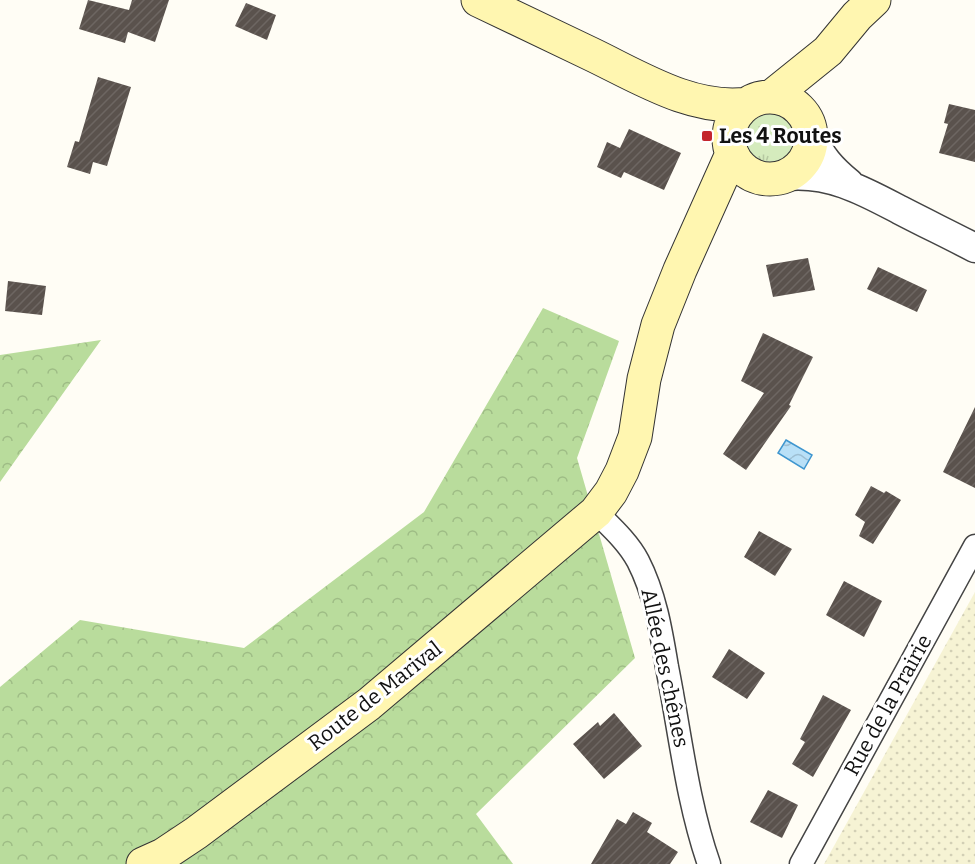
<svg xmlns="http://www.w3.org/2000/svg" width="975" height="864" viewBox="0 0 975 864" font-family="Bitter,serif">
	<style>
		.farmland { fill: url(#farmland-dots) }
		.grass { fill: url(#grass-tufts) }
		.forest { fill: url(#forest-crowns) }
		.water { fill: url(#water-waves); stroke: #3f96cf; stroke-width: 1.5 }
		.building { fill: url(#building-hatch) }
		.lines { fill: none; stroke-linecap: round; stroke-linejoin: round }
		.minor-casing { stroke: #444; stroke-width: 25 }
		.tertiary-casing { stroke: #444; stroke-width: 31 }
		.secondary-casing { stroke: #333; stroke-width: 35 }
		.minor { stroke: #fff; stroke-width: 22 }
		.tertiary { stroke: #fff; stroke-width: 28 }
		.secondary { stroke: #fff6b0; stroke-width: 33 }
		.poi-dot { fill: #c4262e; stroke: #fff; stroke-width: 2 }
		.labels { text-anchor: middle; stroke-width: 6; stroke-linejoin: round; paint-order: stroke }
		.poi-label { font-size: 21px; font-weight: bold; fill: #111; stroke: #fff; text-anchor: start }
		.street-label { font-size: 21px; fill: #111; stroke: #fff }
	</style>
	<defs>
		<pattern id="farmland-dots" width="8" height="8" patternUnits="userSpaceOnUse" patternTransform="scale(1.5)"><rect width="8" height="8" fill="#f6f3d4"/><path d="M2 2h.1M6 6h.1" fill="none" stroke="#d2cfb5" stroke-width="1.8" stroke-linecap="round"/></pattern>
		<pattern id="grass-tufts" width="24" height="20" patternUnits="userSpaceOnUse" patternTransform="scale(1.5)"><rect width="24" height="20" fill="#d5ebbd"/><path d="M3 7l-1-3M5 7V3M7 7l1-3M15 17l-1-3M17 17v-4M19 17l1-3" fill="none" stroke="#b6c8a1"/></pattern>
		<pattern id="forest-crowns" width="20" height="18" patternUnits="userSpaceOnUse" patternTransform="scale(1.5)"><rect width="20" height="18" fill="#b9dc9c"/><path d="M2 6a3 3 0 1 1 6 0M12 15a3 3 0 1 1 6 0" fill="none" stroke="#9ebc85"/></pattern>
		<pattern id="water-waves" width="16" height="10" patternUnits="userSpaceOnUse" patternTransform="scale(1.5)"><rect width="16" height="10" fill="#b9e0f7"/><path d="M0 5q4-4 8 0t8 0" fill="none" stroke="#9ebfd3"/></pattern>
		<pattern id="building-hatch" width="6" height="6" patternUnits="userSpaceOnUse" patternTransform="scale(1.5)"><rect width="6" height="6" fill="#5a524d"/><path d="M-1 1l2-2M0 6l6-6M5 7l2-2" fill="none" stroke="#6d6662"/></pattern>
	</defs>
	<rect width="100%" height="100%" fill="#fffdf5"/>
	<path class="farmland" d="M 975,592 L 975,864 L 824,864 Z"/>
	<path class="grass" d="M746 138a24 24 0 1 1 48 0a24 24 0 1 1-48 0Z"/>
	<path class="forest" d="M 543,308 L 619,341 L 577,458 L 635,658 L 476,814 L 513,864 L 0,864 L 0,687 L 80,620 L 244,648 L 424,512 Z
		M 101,340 L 0,482 L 0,355 Z"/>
	<path class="water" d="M 786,440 L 812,455 L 804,469 L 778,453 Z"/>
	<path class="building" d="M 88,0 L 129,10 L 132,0 L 169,0 L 155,42 L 128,32 L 125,43 L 79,29 Z
		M 246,3 L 276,15 L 267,40 L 235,26 Z
		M 98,77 L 131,87 L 107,166 L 93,162 L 90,174 L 67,167 L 75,141 L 79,142 Z
		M 949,104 L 975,110 L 975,162 L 939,153 L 948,124 L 944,123 Z
		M 629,129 L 681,153 L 664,190 L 624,172 L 621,178 L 597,167 L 607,142 L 620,148 Z
		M 808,258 L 815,290 L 773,297 L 766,265 Z
		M 878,267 L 927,290 L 917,312 L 867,289 Z
		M 8,281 L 46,286 L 42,315 L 5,311 Z
		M 763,333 L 813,357 L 789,405 L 791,406 L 746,470 L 723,454 L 764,393 L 741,381 Z
		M 975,407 L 975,488 L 943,472 Z
		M 871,486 L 884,493 L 886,491 L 901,500 L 873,544 L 859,536 L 865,522 L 855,515 Z
		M 759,531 L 792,549 L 775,576 L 744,557 Z
		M 844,581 L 882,601 L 864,637 L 826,615 Z
		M 729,649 L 765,673 L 747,699 L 712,677 Z
		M 823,695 L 851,710 L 813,777 L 792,764 L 805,742 L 800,739 Z
		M 614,713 L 642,746 L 604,779 L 573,744 L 598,722 L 600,726 Z
		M 768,790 L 798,805 L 782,838 L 750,822 Z
		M 633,812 L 652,823 L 647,832 L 678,852 L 670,864 L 591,864 L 617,819 L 626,824 Z"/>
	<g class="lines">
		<g class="minor-casing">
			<path id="minor" d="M 596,512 C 611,527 628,542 638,561 C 655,594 661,631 667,667 C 680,732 687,801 709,864
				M 801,864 L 975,546"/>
		</g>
		<g class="tertiary-casing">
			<path id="tertiary" d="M 812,136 C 820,156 832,169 849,183
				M 787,176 C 830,172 864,191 900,210 C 925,223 950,235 975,248"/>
		</g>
		<g class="secondary-casing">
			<path id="secondary" d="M 478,0 C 515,18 553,36 591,54 C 639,77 692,111 747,104
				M729 138a41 41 0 1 1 82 0a41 41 0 1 1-82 0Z
				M 771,97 L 828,51 L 857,16 L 874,0
				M 143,864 L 163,855 L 196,833 L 369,704 L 596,512 L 611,492 L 622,471 L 635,437 L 644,379 L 658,325 L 680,270 L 732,154"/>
		</g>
		<use href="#minor" class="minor"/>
		<use href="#tertiary" class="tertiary"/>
		<use href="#secondary" class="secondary"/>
	</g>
	<rect class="poi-dot" x="701" y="130" width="12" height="12" rx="3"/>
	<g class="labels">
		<g class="poi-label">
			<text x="719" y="143">Les 4 Routes</text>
		</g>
		<g class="street-label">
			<text transform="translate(665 668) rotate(78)" y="7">Allée des chênes</text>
			<text transform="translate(375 696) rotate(-38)" y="7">Route de Marival</text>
			<text transform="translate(888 705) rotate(-61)" y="7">Rue de la Prairie</text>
		</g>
	</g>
</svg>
